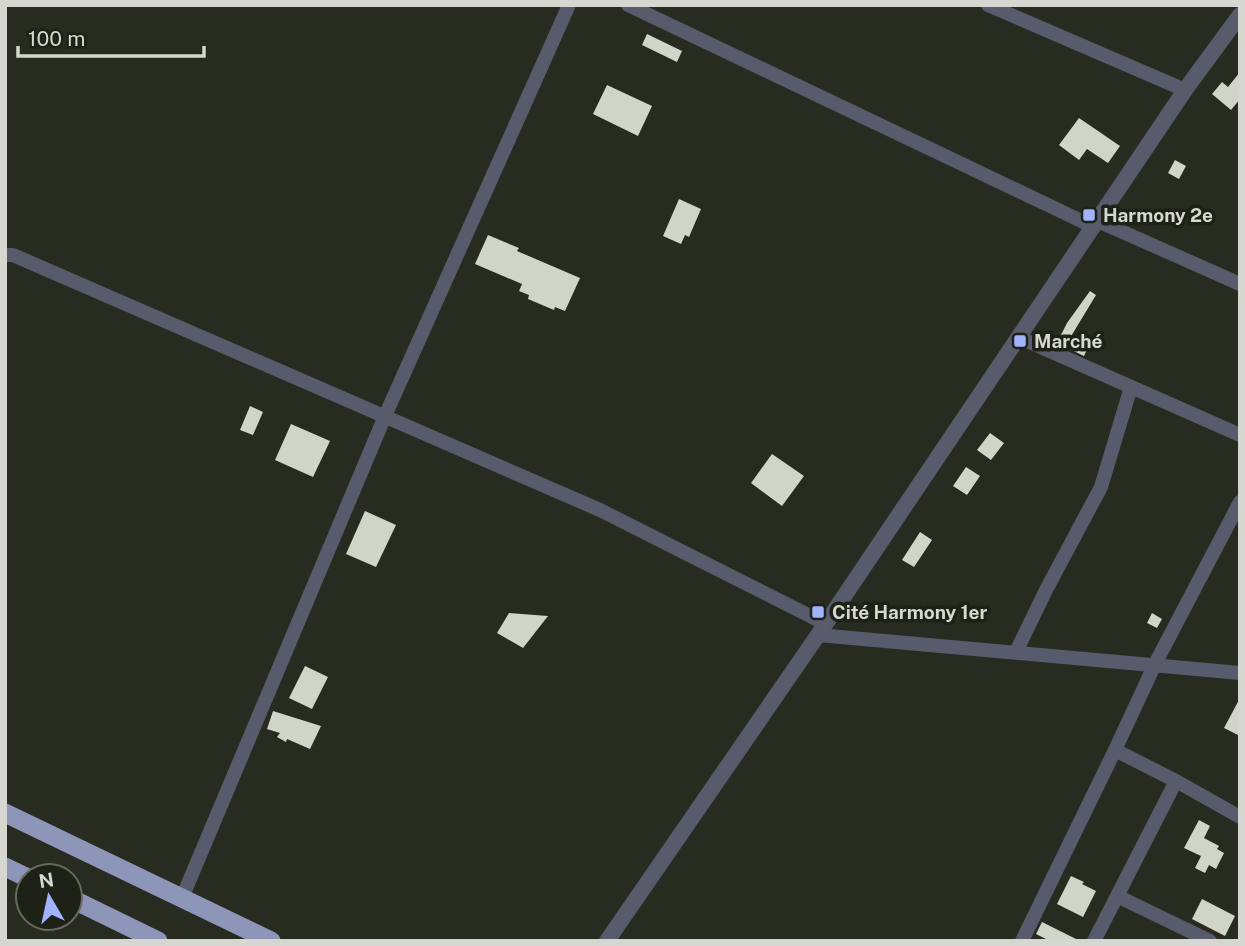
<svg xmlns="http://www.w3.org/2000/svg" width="1245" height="946" viewBox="0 0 1245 946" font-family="'Public Sans',sans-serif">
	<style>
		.building { fill: #d1d5c7 }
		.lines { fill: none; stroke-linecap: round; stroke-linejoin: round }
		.minor { stroke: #575b6b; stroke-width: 14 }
		.tertiary { stroke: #575b6b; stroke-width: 16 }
		.trunk { stroke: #8d96b9; stroke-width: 19 }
		.poi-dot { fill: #a0b3fd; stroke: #1e2116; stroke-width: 2.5 }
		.labels { text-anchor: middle; stroke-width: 7; stroke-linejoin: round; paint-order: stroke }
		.poi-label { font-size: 19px; font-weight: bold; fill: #d5d7d0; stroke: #1e2116; text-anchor: start }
	</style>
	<rect width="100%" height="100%" fill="#282b20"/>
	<path class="building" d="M 647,34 L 682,51 L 677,62 L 642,45 Z
		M 1240,72 L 1240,99 L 1231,110 L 1212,94 L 1222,82 L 1228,87 Z
		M 607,85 L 652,106 L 638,136 L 593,114 Z
		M 1079,118 L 1120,146 L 1108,163 L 1087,149 L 1079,160 L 1059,145 Z
		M 1175,160 L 1186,166 L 1179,179 L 1168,173 Z
		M 679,199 L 701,209 L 689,237 L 685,235 L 681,244 L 663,236 Z
		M 488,235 L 519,248 L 517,251 L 580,278 L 565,311 L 555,307 L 554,310 L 528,299 L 529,295 L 519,291 L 522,284 L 475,264 Z
		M 1090,291 L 1096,295 L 1070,338 L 1088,347 L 1084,356 L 1057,343 L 1067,323 Z
		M 250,406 L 263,412 L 253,435 L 240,430 Z
		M 291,424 L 330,441 L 313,477 L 275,460 Z
		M 990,433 L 1004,443 L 991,460 L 977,450 Z
		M 772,454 L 804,476 L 782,506 L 751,483 Z
		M 966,467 L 980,476 L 967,495 L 953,486 Z
		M 365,511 L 396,525 L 376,567 L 346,554 Z
		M 920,532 L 932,540 L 914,567 L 902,560 Z
		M 509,613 L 548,616 L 523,648 L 497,633 Z
		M 1152,613 L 1162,619 L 1157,628 L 1147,623 Z
		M 305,666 L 328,677 L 312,709 L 289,698 Z
		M 1240,698 L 1240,736 L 1224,728 Z
		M 273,711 L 321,726 L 310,749 L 287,739 L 286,742 L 277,737 L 280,733 L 267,729 Z
		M 1199,820 L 1210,826 L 1204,838 L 1219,846 L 1217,849 L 1224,853 L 1216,869 L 1209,865 L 1205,873 L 1195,868 L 1201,856 L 1184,848 Z
		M 1071,876 L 1084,882 L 1082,884 L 1096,891 L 1083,917 L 1057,904 Z
		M 1202,899 L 1235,916 L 1225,936 L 1192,919 Z
		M 1042,922 L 1080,941 L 1050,941 L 1036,934 Z"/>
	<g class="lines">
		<path class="minor" d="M 628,5 L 1094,227
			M 988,5 L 1185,90
			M 1098,221 L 1240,284
			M 5,255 L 13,255 L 600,510 L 826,624
			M 1018,337 L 1240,435
			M 818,635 L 1240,673
			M 1016,652 L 1046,590 L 1101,487 L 1131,387
			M 1115,750 L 1176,781 L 1240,817
			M 1117,896 L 1210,941
			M 182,898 L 385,416 L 569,5
			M 1022,941 L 1115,750 L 1155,664 L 1240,502
			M 1094,941 L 1176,781"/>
		<path class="tertiary" d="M 607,941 L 818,635 L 1185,90 L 1240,15"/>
		<path class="trunk" d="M 5,813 L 271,941
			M 5,867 L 28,878
			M 70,898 L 158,941"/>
	</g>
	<g class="poi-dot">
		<rect x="1082" y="208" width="14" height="14" rx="3.5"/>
		<rect x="1013" y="334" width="14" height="14" rx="3.5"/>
		<rect x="811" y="605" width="14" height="14" rx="3.5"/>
	</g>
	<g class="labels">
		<g class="poi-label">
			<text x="1103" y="222">Harmony 2e</text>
			<text x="1034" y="348">Marché</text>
			<text x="832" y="619">Cité Harmony 1er</text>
		</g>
	</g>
	<rect width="1245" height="946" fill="none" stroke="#d5d7d0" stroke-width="14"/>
	<g transform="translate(49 897) rotate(351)"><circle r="33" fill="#1e2116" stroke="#676a60" stroke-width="2"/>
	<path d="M0-5L12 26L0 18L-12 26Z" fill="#a0b3fd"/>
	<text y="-10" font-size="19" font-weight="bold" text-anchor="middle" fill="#d5d7d0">N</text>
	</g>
	<path d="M18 46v10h186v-10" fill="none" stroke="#d5d7d0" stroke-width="3.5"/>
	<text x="28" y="46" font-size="21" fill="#d5d7d0" stroke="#1e2116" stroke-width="5" paint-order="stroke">100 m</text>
</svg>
